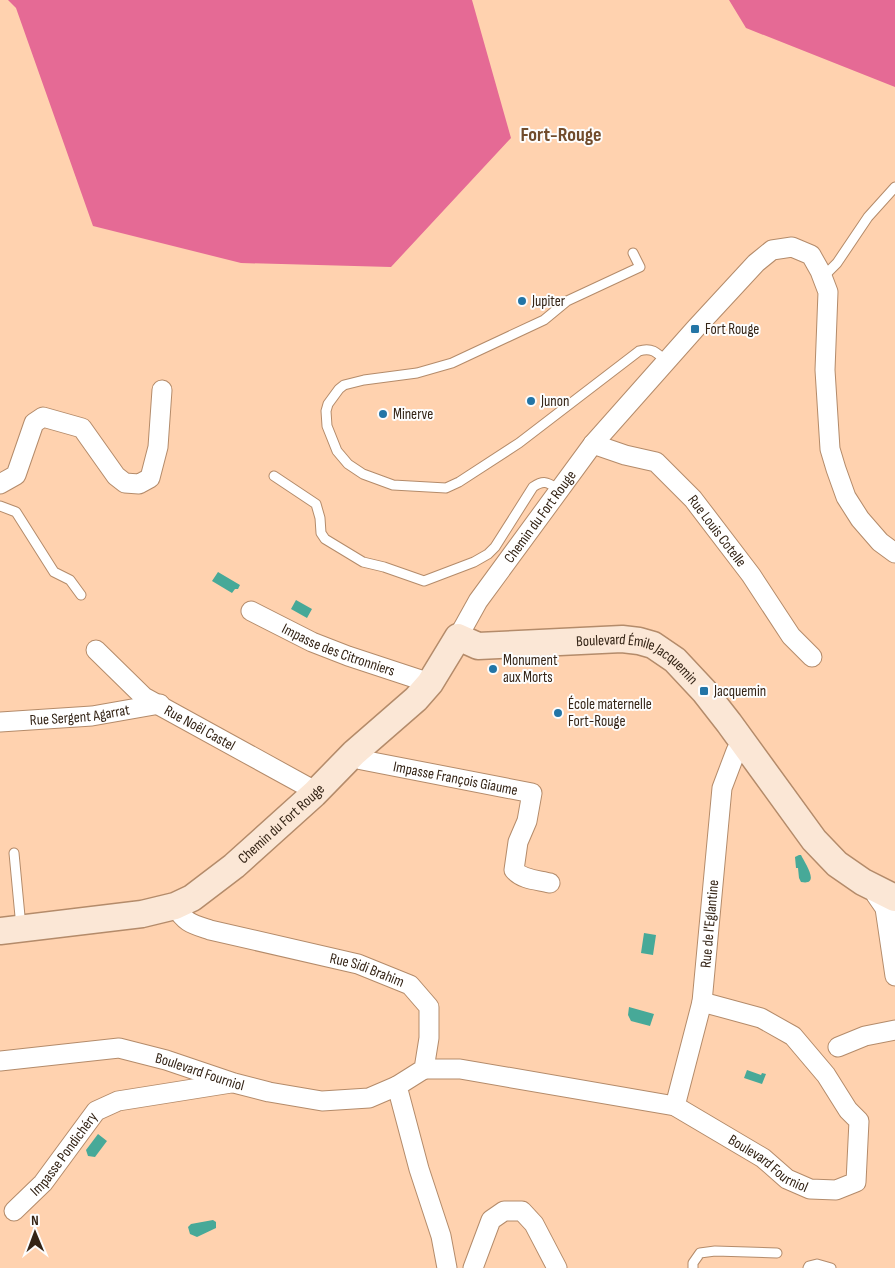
<svg xmlns="http://www.w3.org/2000/svg" width="895" height="1268" viewBox="0 0 895 1268" font-family="'Sofia Sans Condensed',sans-serif">
	<style>
		.forest { fill: #e56a95 }
		.water { fill: #47a998 }
		.lines { fill: none; stroke-linecap: round; stroke-linejoin: round }
		.lane-casing { stroke: #b48b6a; stroke-width: 11 }
		.street-casing { stroke: #b48b6a; stroke-width: 21 }
		.secondary-casing { stroke: #b48b6a; stroke-width: 29 }
		.lane { stroke: #fff; stroke-width: 9 }
		.street { stroke: #fff; stroke-width: 19 }
		.secondary { stroke: #fbe7d6; stroke-width: 26 }
		.poi-dot { fill: #2375a6; stroke: #fdfdfd; stroke-width: 2 }
		.labels { text-anchor: middle; stroke-width: 4; stroke-linejoin: round; paint-order: stroke }
		.poi-label { font-size: 15px; fill: #342416; stroke: #fdfdfd; text-anchor: start }
		.street-label { font-size: 15px; fill: #342416; stroke: #fdfdfd }
		.district-label { font-size: 20px; font-weight: bold; fill: #714c2c; stroke: #fdfdfd }
	</style>
	<rect width="100%" height="100%" fill="#ffd2af"/>
	<path class="forest" d="M 8,0 L 472,0 L 511,138 L 391,267 L 241,263 L 93,226 L 16,8 Z
		M 729,0 L 895,0 L 895,87 L 746,28 Z"/>
	<path class="water" d="M 218,572 L 240,585 L 238,589 L 235,589 L 232,593 L 212,581 Z
		M 296,600 L 312,609 L 307,618 L 291,609 Z
		M 799,855 L 801,855 C 805,863 821,886 801,882 L 799,878 L 798,868 L 796,868 L 795,857 Z
		M 644,933 L 656,935 L 653,955 L 641,953 Z
		M 629,1007 L 654,1014 L 650,1026 L 631,1021 L 628,1015 Z
		M 747,1070 L 761,1075 L 762,1073 L 766,1074 L 762,1084 L 744,1078 Z
		M 98,1134 L 107,1141 L 95,1157 L 88,1156 L 86,1150 Z
		M 213,1220 L 216,1222 L 216,1228 L 197,1237 L 190,1234 L 188,1227 L 191,1224 Z"/>
	<g class="lines">
		<g class="lane-casing">
			<path id="lane" d="M 633,253 L 640,267 L 567,301 L 544,320 L 452,363 L 417,373 L 364,380 L 344,385 L 339,389 L 328,404 L 326,411 L 327,426 L 337,451 L 348,464 L 363,474 L 393,485 L 446,488 L 459,482 L 519,443 L 639,351 C 651,347 657,352 665,361
				M 823,277 L 837,263 L 868,217 L 895,187
				M 274,476 L 316,504 L 320,518 L 321,533 L 325,539 L 363,562 L 384,567 L 424,581 L 474,562 L 488,554 L 495,547 L 533,487 C 545,479 548,483 560,490
				M 0,506 L 16,512 L 54,572 L 70,580 L 81,595
				M 14,853 L 21,927
				M 693,1268 L 693,1263 L 700,1253 L 715,1251 L 777,1253
				M 808,1268 L 809,1266 L 817,1264 L 831,1268"/>
		</g>
		<g class="street-casing">
			<g id="street">
				<path id="s1" d="M 593,444 L 625,455 L 656,462 L 693,499 L 751,575 L 791,636 L 812,657"/>
				<path d="M 0,484 L 16,475 L 34,423 L 43,417 L 82,428 L 116,476 L 125,483 L 139,484 L 150,478 L 158,447 L 162,390"/>
				<path id="s2" d="M 251,611 L 312,642 L 348,656 L 430,683"/>
				<path id="s3" d="M 458,637 L 478,601 L 593,444 L 695,329 L 756,263 L 772,250 L 792,247 L 811,255 L 820,271 L 828,292 L 825,370 L 830,449 L 836,469 L 846,497 L 860,519 L 880,542 L 895,553"/>
				<path id="s4" d="M 96,650 L 144,697 L 306,786 L 314,794"/>
				<path id="s5" d="M 0,722 L 92,716 L 160,704"/>
				<path id="s6" d="M 354,753 L 362,760 L 532,793 L 527,821 L 518,842 L 514,870 C 522,880 539,880 550,883"/>
				<path d="M 877,888 L 876,895 L 885,908 L 895,976"/>
				<path id="s7" d="M 175,906 C 185,923 192,924 210,930 L 358,964 L 410,985 L 429,1007 L 429,1038 L 424,1069 L 397,1086 L 419,1169 L 441,1236 L 447,1268"/>
				<path d="M 838,1047 L 865,1036 L 895,1030"/>
				<path id="s8" d="M 0,1061 L 119,1048 L 166,1060 L 234,1083 L 269,1092 L 322,1101 L 369,1098 L 397,1086"/>
				<path id="s9" d="M 424,1069 L 460,1069 L 675,1106 L 763,1158 L 787,1179 L 810,1189 L 836,1190 L 856,1182 L 859,1121 L 848,1110 L 826,1075 L 793,1036 L 761,1018 L 702,1002"/>
				<path id="s10" d="M 675,1106 L 702,1002 L 722,788 L 736,751 L 745,744"/>
				<path id="s11" d="M 14,1211 L 43,1183 L 96,1111 L 118,1101 L 231,1083"/>
				<path d="M 473,1268 L 491,1220 L 504,1211 L 522,1211 L 534,1224 L 557,1268"/>
			</g>
		</g>
		<g class="secondary-casing">
			<g id="secondary">
				<path id="s12" d="M 0,931 L 142,914 L 175,906 L 192,898 L 234,866 L 314,794 L 354,753 L 416,699 L 430,683 L 458,637 L 478,646 L 622,639 L 639,641 L 653,645 L 675,660 L 704,691 L 729,723 L 814,840 L 837,864 L 863,882 L 895,898"/>
			</g>
		</g>
		<use href="#lane" class="lane"/>
		<use href="#street" class="street"/>
		<use href="#secondary" class="secondary"/>
	</g>
	<g class="poi-dot">
		<circle cx="522" cy="301" r="5"/>
		<rect x="690" y="324" width="10" height="10" rx="2.5"/>
		<circle cx="531" cy="401" r="5"/>
		<circle cx="383" cy="414" r="5"/>
		<circle cx="493" cy="669" r="5"/>
		<rect x="699" y="686" width="10" height="10" rx="2.5"/>
		<circle cx="558" cy="713" r="5"/>
	</g>
	<g class="labels">
		<g class="poi-label">
			<text x="532" y="306">Jupiter</text>
			<text x="705" y="334">Fort Rouge</text>
			<text x="541" y="406">Junon</text>
			<text x="393" y="419">Minerve</text>
			<text x="503" y="665">Monument<tspan x="503" dy="17">aux Morts</tspan></text>
			<text x="714" y="696">Jacquemin</text>
			<text x="568" y="709">École maternelle<tspan x="568" dy="17">Fort-Rouge</tspan></text>
		</g>
		<g class="street-label">
			<text dy="5" stroke="none"><textPath href="#s3" startOffset="146">Chemin du Fort Rouge</textPath></text>
			<text dy="5" stroke="none"><textPath href="#s1" startOffset="158">Rue Louis Cotelle</textPath></text>
			<text dy="5" stroke="none"><textPath href="#s2" startOffset="96">Impasse des Citronniers</textPath></text>
			<text dy="5" stroke="none"><textPath href="#s12" startOffset="758">Boulevard Émile Jacquemin</textPath></text>
			<text dy="5" stroke="none"><textPath href="#s5" startOffset="80">Rue Sergent Agarrat</textPath></text>
			<text dy="5" stroke="none"><textPath href="#s4" startOffset="131">Rue Noël Castel</textPath></text>
			<text dy="5" stroke="none"><textPath href="#s6" startOffset="106">Impasse François Giaume</textPath></text>
			<text dy="5" stroke="none"><textPath href="#s12" startOffset="312">Chemin du Fort Rouge</textPath></text>
			<text dy="5" stroke="none"><textPath href="#s10" startOffset="186">Rue de l'Eglantine</textPath></text>
			<text dy="5" stroke="none"><textPath href="#s7" startOffset="206">Rue Sidi Brahim</textPath></text>
			<text dy="5" stroke="none"><textPath href="#s8" startOffset="204">Boulevard Fourniol</textPath></text>
			<text dy="5" stroke="none"><textPath href="#s11" startOffset="76">Impasse Pondichéry</textPath></text>
			<text dy="5" stroke="none"><textPath href="#s9" startOffset="364">Boulevard Fourniol</textPath></text>
		</g>
		<g class="district-label">
			<text x="561" y="141">Fort-Rouge</text>
		</g>
	</g>
	<g transform="translate(35 1233) rotate(359)" stroke="#fdfdfd" stroke-width="4" paint-order="stroke">
	<path d="M0-4L9 19L0 12L-9 19Z" fill="#342416"/>
	<text y="-8" font-size="14" font-weight="bold" text-anchor="middle" fill="#342416">N</text>
	</g>
</svg>
